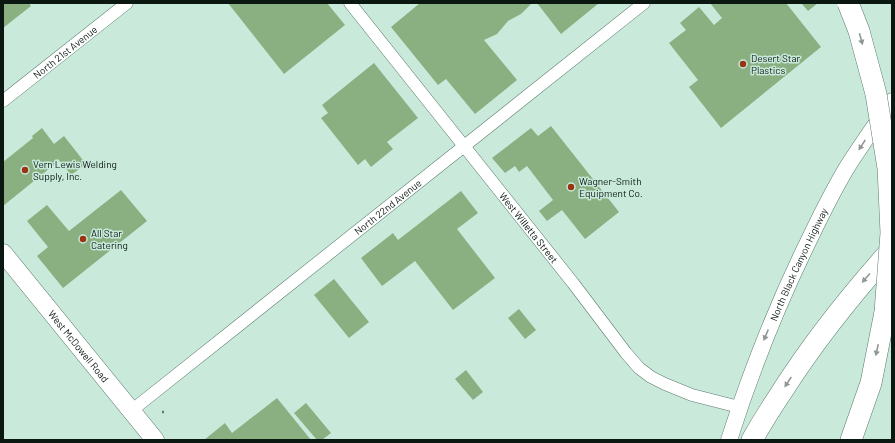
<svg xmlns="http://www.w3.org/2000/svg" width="895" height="443" viewBox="0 0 895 443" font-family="Barlow,sans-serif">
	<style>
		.building { fill: #8ab082 }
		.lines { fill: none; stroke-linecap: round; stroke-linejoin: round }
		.street-casing { stroke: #5b7a6c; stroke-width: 13 }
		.secondary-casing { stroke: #5b7a6c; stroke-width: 17 }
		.primary-casing { stroke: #5b7a6c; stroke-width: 19 }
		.highway-casing { stroke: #5b7a6c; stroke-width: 22 }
		.path { stroke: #62786e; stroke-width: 2.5; stroke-dasharray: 3 3; stroke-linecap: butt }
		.street { stroke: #fff; stroke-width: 12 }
		.secondary { stroke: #fff; stroke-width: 16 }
		.primary { stroke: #fff; stroke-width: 18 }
		.highway { stroke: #fff; stroke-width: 21 }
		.highway-bridge-casing { stroke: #5b7a6c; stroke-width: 22; stroke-linecap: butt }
		.highway-bridge { stroke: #fff; stroke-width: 21 }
		.oneway { fill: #919794 }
		.poi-dot { fill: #9a3312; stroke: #c9eadb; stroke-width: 1.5 }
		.labels { text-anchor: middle; stroke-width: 3; stroke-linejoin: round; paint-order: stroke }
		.street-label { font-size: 10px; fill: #0b1812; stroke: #c9eadb }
		.poi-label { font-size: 10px; fill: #0b1812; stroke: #c9eadb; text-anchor: start }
	</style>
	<rect width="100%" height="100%" fill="#c9eadb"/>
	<path class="building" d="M 3,3 L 29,3 L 31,6 L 3,28 Z
		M 228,3 L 327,3 L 345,25 L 284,74 Z
		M 420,3 L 532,3 L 521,14 L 508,21 L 497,34 L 484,40 L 517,80 L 475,114 L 446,79 L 438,85 L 391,27 Z
		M 537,3 L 599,3 L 561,34 Z
		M 710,3 L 786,3 L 821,47 L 721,128 L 689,87 L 698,80 L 669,43 L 686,30 L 680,23 L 699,7 L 714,25 L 722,18 Z
		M 801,3 L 818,3 L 808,11 Z
		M 374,63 L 418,118 L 387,142 L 393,149 L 371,167 L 365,159 L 358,165 L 321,118 L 328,113 L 322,105 Z
		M 551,126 L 619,212 L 585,239 L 562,210 L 547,221 L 539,211 L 553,200 L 527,166 L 519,172 L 515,166 L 505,173 L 492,158 L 531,128 L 538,136 Z
		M 42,128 L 54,144 L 64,136 L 86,164 L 71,175 L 58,159 L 53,162 L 55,164 L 3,206 L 3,162 L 33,138 L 32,136 Z
		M 121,190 L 147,221 L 63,288 L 37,256 L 48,247 L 27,221 L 47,205 L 69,231 Z
		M 461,191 L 478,213 L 457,229 L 495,278 L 453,310 L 415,261 L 382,286 L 361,258 L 393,233 L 398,240 Z
		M 334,279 L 369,322 L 349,338 L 314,295 Z
		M 519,309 L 536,330 L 525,339 L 508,318 Z
		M 466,370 L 483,392 L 473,400 L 455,379 Z
		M 277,398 L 311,440 L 204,440 L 225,423 L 232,433 Z
		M 306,403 L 331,433 L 322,440 L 317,440 L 294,413 Z"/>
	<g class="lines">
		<g class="street-casing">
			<g id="street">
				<path id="s1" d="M 350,3 L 573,283 L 626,353 L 639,368 L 651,377 L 665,384 L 692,395 L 739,407"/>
				<path id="s2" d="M 3,101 L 127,3"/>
				<path id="s3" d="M 131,411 L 644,3"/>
			</g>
		</g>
		<g class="secondary-casing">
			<g id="secondary">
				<path id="s4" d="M 729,440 C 751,371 778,303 810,238 C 821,215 833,191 846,169 C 861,145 877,123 892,101"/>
			</g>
		</g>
		<g class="primary-casing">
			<g id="primary">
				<path id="s5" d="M 3,253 L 155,440"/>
			</g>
		</g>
		<g class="highway-casing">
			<path id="highway" d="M 752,440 C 761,424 771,408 781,393 C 814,341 851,295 892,249
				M 851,440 L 871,383 L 885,312"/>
		</g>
		<path class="path" d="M 162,412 L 164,412"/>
		<use href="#street" class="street"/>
		<use href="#secondary" class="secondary"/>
		<use href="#primary" class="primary"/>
		<use href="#highway" class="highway"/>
		<g class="highway-bridge-casing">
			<path id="highway-bridge" d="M 848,3 L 859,31 L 876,94 L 888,168 L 891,233 L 885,312"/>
		</g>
		<use href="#highway-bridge" class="highway-bridge"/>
	</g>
	<defs><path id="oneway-solid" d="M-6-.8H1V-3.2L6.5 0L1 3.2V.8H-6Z"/></defs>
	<g class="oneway">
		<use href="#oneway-solid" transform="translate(861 39) rotate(75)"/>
		<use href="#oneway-solid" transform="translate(862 145) rotate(123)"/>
		<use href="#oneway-solid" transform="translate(866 278) rotate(131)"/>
		<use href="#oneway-solid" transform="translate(766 335) rotate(113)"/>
		<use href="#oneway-solid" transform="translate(877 350) rotate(102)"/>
		<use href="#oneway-solid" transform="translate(788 382) rotate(123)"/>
	</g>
	<g class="poi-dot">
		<circle cx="743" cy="64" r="4"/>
		<circle cx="25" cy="170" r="4"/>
		<circle cx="571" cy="187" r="4"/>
		<circle cx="83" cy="239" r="4"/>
	</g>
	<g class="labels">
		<g class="street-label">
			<text dy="4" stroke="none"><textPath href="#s2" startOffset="79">North 21st Avenue</textPath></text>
			<text dy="4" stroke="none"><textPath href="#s3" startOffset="328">North 22nd Avenue</textPath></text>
			<text dy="4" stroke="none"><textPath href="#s1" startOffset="287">West Willetta Street</textPath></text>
			<text dy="4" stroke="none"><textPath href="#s4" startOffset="189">North Black Canyon Highway</textPath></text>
			<text dy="4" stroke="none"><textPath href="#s5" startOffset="120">West McDowell Road</textPath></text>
		</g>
		<g class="poi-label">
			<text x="751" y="62">Desert Star<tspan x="751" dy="12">Plastics</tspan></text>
			<text x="33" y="168">Vern Lewis Welding<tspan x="33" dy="12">Supply, Inc.</tspan></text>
			<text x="579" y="185">Wagner-Smith<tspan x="579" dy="12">Equipment Co.</tspan></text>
			<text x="91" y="237">All Star<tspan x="91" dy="12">Catering</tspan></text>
		</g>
	</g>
	<rect width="895" height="443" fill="none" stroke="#0b1812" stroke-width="8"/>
</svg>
